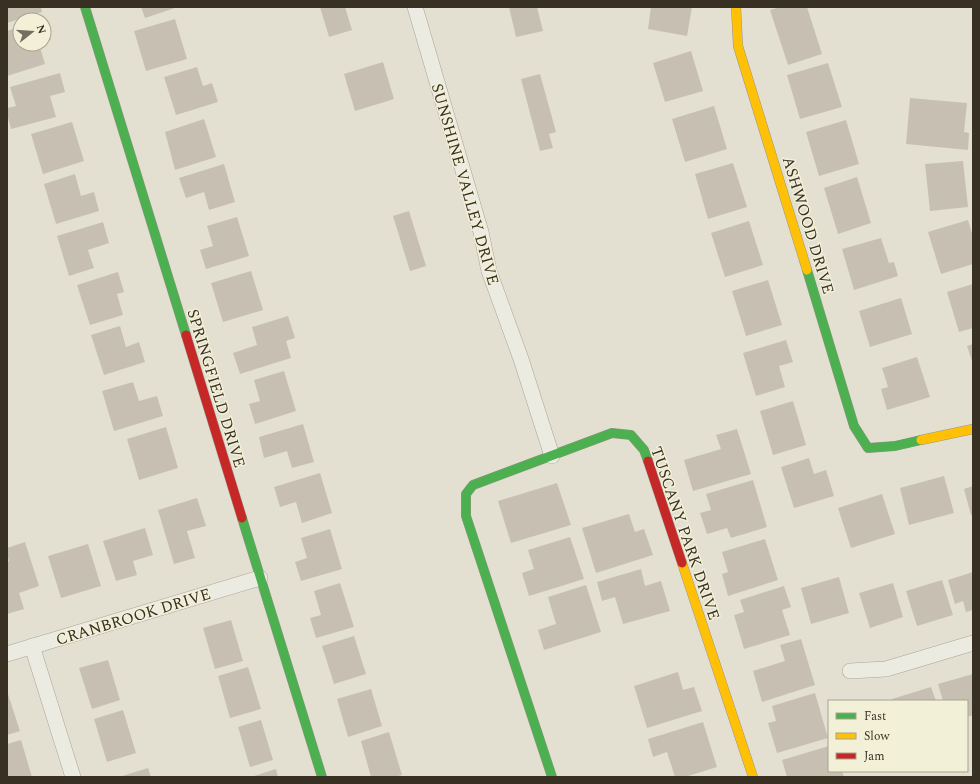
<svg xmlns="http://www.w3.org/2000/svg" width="980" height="784" viewBox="0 0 980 784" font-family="Spectral,serif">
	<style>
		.building { fill: #c7c0b2 }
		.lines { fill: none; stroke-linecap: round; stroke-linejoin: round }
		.street-casing { stroke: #a9a599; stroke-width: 16 }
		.fast-casing { stroke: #999589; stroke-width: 10 }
		.slow-casing { stroke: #999589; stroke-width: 10 }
		.jam-casing { stroke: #999589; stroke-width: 10 }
		.street { stroke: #ecebe1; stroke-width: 15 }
		.fast { stroke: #4caf50; stroke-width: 9 }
		.slow { stroke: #ffc107; stroke-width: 9 }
		.jam { stroke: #c62828; stroke-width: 9 }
		.labels { text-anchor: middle; stroke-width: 3; stroke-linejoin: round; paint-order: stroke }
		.street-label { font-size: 16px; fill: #383022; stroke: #f3f0d8 }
	</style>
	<rect width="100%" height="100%" fill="#e3e0d1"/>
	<path class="building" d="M 7,7 L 41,7 L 42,12 L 7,23 Z
		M 141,7 L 178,7 L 145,18 Z
		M 320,7 L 345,7 L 352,30 L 329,37 Z
		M 509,7 L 537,7 L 543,31 L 516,37 Z
		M 651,7 L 692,7 L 687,36 L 648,29 Z
		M 780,7 L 807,7 L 822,54 L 788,65 L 770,10 Z
		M 44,19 L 51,40 L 44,42 Z
		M 175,19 L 187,59 L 146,71 L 134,31 Z
		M 20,27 L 20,44 L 39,44 L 45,64 L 7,76 L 7,31 Z
		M 691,51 L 703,91 L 665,102 L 653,63 Z
		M 383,62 L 394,99 L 355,111 L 344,74 Z
		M 828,63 L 842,107 L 800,119 L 787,75 Z
		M 197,67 L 203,86 L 212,83 L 218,102 L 176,115 L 164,77 Z
		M 60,73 L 65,92 L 50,96 L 56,117 L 11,129 L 7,114 L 7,108 L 16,106 L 10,87 Z
		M 540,74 L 556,132 L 549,134 L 553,148 L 540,151 L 521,79 Z
		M 910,98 L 967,103 L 964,132 L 969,133 L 968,150 L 906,144 Z
		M 714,106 L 727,149 L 685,162 L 672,119 Z
		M 204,119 L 216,157 L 175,170 L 165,132 Z
		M 846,120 L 859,164 L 819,176 L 806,132 Z
		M 72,122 L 84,161 L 43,174 L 31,134 Z
		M 963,161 L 968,207 L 930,211 L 925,164 Z
		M 733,163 L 747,207 L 708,219 L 695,174 Z
		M 224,164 L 235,202 L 209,210 L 204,192 L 186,198 L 179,178 Z
		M 75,174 L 81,196 L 94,192 L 99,211 L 56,224 L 44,184 Z
		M 857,177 L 871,223 L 838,234 L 824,188 Z
		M 409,211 L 426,266 L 410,271 L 393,216 Z
		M 237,217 L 249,256 L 206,269 L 200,250 L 213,246 L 207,226 Z
		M 968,220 L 973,237 L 973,264 L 941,274 L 928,232 Z
		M 749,221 L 763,265 L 725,277 L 711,233 Z
		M 103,222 L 109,243 L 88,250 L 94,268 L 69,276 L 57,236 Z
		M 881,238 L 889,263 L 894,262 L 898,276 L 854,290 L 842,249 Z
		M 251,271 L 263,310 L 223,322 L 211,283 Z
		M 118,272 L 124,292 L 117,294 L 123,315 L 90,325 L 77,285 Z
		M 768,280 L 782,325 L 746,336 L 732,291 Z
		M 973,284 L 973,328 L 959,332 L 947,292 Z
		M 901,298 L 912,334 L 870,347 L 859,311 Z
		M 288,316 L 295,338 L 286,341 L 291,358 L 240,374 L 233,353 L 257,345 L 252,327 Z
		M 120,326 L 126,347 L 139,342 L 145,362 L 104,375 L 91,335 Z
		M 786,340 L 793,362 L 779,366 L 785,387 L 756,396 L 743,353 Z
		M 973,344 L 973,364 L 967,346 Z
		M 917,357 L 930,397 L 887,410 L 881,389 L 888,387 L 882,368 Z
		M 284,371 L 296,411 L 255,424 L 249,404 L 260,401 L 254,380 Z
		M 133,382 L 139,401 L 157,396 L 163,416 L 114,431 L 102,391 Z
		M 793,401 L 806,445 L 773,455 L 760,411 Z
		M 303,424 L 314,462 L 292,468 L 287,451 L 264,458 L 259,437 Z
		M 166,427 L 178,468 L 139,480 L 127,439 Z
		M 737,429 L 751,474 L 693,491 L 684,460 L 721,449 L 716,435 Z
		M 809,458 L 814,474 L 826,470 L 834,496 L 794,508 L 781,467 Z
		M 320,473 L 332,513 L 302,523 L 296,502 L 280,507 L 274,487 Z
		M 944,476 L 954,513 L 909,525 L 900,488 Z
		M 753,480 L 767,527 L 731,538 L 727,528 L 707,534 L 700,513 L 711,510 L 706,494 Z
		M 557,483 L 571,525 L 511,543 L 498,501 Z
		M 973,486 L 973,514 L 971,515 L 964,489 Z
		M 882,494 L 895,534 L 851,548 L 838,508 Z
		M 197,498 L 206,526 L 187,531 L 195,558 L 174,564 L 158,510 Z
		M 629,514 L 635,532 L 644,529 L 653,555 L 596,573 L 582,528 Z
		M 145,528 L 153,555 L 133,561 L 137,575 L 116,581 L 103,541 Z
		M 330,529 L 342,569 L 301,581 L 295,562 L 307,558 L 301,538 Z
		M 570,537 L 584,579 L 529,596 L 522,573 L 534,569 L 528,550 Z
		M 765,539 L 778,580 L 728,596 L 722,574 L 728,572 L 722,552 Z
		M 25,542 L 39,586 L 19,593 L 24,609 L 7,614 L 7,562 L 9,561 L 7,555 L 7,548 Z
		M 88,544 L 101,586 L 61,598 L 48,556 Z
		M 641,569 L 645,586 L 661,581 L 670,611 L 623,624 L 615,597 L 602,601 L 597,582 Z
		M 973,572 L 973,610 L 966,612 L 963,601 L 955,604 L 948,580 Z
		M 839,577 L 849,613 L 811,624 L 801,588 Z
		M 942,580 L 953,615 L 917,626 L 906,591 Z
		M 340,583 L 354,627 L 316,638 L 310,618 L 321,615 L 314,591 Z
		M 893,583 L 903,617 L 870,628 L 859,593 Z
		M 586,585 L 601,632 L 544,650 L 538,630 L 556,624 L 548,597 Z
		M 784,586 L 791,607 L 782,610 L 790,635 L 744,649 L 734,615 L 744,612 L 740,600 Z
		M 231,620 L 243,661 L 215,669 L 203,628 Z
		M 354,636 L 366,674 L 334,684 L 322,646 Z
		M 801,639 L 815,685 L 762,702 L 753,671 L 785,661 L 780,645 Z
		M 108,660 L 120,700 L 92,709 L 79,668 Z
		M 248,667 L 261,709 L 230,718 L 218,676 Z
		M 678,672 L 683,690 L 694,687 L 702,711 L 647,728 L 634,686 Z
		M 973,674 L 973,715 L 967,717 L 967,701 L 943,701 L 938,684 Z
		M 931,687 L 936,701 L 892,701 L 892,699 Z
		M 371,689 L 382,726 L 348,737 L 337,699 Z
		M 7,691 L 20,731 L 7,735 Z
		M 815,693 L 828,738 L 777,753 L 768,723 L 776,721 L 772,706 Z
		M 123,710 L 136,753 L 107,762 L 94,719 Z
		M 261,720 L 273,760 L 250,767 L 238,727 Z
		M 703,722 L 717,767 L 685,777 L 675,777 L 667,752 L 653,757 L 648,739 Z
		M 389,732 L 402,775 L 394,777 L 371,777 L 361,741 Z
		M 21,740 L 32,777 L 7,777 L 7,744 Z
		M 829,746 L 829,771 L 842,771 L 844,777 L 787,777 L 782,760 Z
		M 148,768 L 151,777 L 119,777 Z
		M 276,769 L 278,777 L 251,777 Z"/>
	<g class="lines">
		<g class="street-casing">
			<path id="street" d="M 415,7 L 481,232 L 489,271 L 521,359 L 552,456
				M 32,646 L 73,777
				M 7,654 L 260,578
				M 850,671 L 886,669 L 973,643"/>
		</g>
		<g class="fast-casing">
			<path id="fast" d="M 85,7 L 186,335
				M 807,270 L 854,426 L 868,448 L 895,446 L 921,440
				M 242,518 L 322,777
				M 552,777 L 466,516 L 466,494 L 473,485 L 612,433 L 631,435 L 644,450 L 648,461"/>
		</g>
		<g class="slow-casing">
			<path id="slow" d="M 736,7 L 738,46 L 807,270
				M 921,440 L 973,429
				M 682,563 L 753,777"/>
		</g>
		<g class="jam-casing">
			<path id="jam" d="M 186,335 L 242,518
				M 648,461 L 682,563"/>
		</g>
		<use href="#street" class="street"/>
		<use href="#fast" class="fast"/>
		<use href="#slow" class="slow"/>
		<use href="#jam" class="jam"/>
	</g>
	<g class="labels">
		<g class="street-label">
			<text transform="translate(466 184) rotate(74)" y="6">SUNSHINE VALLEY DRIVE</text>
			<text transform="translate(809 225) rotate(73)" y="6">ASHWOOD DRIVE</text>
			<text transform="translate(217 388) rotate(73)" y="6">SPRINGFIELD DRIVE</text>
			<text transform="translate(686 533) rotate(71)" y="6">TUSCANY PARK DRIVE</text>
			<text transform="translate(133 616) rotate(-17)" y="6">CRANBROOK DRIVE</text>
		</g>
	</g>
	<rect width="980" height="784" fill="none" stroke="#383022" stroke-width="16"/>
	<rect x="828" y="700" width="140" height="72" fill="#f3f0d8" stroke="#a8a38f"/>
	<rect x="836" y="713" width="20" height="6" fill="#4caf50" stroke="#a8a38f"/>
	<text x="864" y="720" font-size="12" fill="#383022">Fast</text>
	<rect x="836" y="733" width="20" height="6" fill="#ffc107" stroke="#a8a38f"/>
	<text x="864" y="740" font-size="12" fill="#383022">Slow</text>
	<rect x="836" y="753" width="20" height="6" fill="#c62828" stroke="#a8a38f"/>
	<text x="864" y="760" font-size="12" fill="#383022">Jam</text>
	<g transform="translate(32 32) rotate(73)"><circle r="19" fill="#f3f0d8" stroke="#a8a38f"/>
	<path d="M0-3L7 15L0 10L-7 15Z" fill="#746e5f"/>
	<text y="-6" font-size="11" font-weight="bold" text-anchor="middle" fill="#383022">N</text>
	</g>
</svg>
